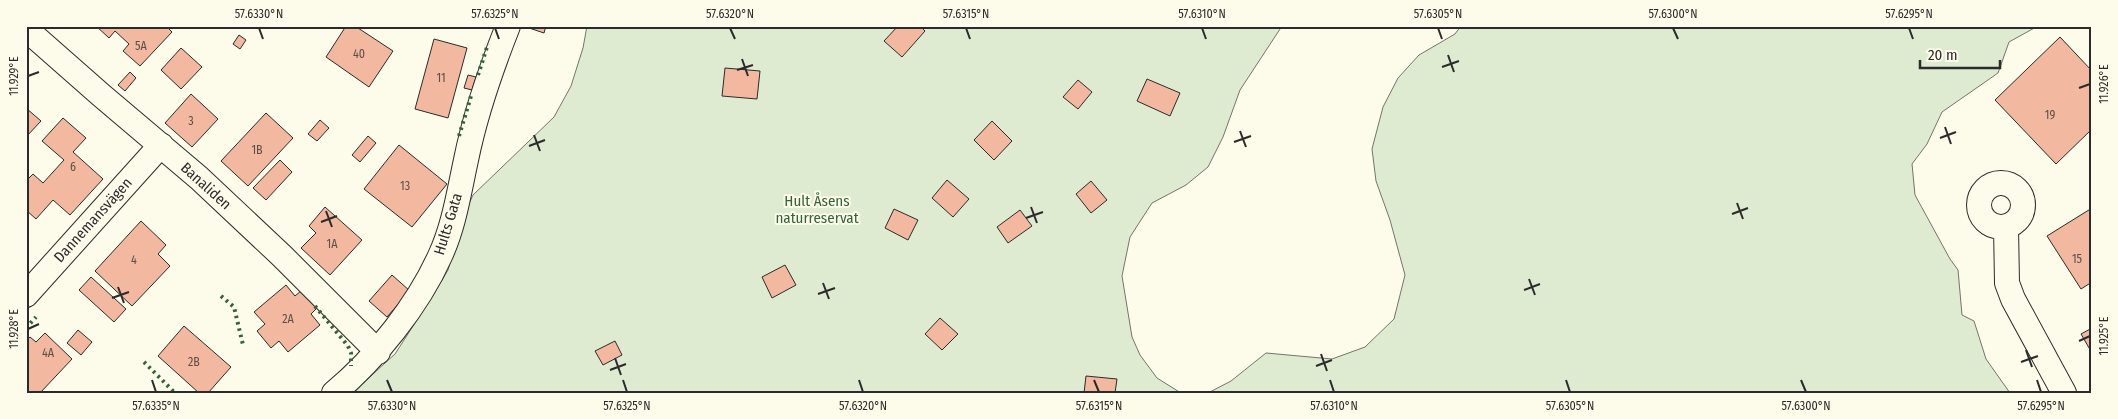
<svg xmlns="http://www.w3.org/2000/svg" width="2118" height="419" viewBox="0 0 2118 419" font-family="'Fira Sans Condensed',sans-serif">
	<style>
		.green { fill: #deebd1; stroke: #74746e }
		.building { fill: #f2b8a0; stroke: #2b2b2b }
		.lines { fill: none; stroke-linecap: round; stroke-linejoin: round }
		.minor-casing { stroke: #2b2b2b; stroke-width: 26 }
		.minor { stroke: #fdfbea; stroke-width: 24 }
		.hedge { stroke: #34623c; stroke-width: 4; stroke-dasharray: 2.5 4; stroke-linecap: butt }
		.ticks { fill: none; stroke: #2b2b2b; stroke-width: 2 }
		.labels { text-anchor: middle; stroke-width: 4; stroke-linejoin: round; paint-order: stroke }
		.number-label { font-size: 12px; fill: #5d4e48 }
		.street-label { font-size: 15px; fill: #2b2b2b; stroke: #fdfbea }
		.park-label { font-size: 15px; fill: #34623c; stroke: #fdfbea }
		.neatline { fill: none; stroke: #2b2b2b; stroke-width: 2 }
		.ticks-label { font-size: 12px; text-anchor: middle; fill: #2b2b2b }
	</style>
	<rect width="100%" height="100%" fill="#fdfbea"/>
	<path class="green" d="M 587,26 L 1282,26 L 1240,90 L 1223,137 L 1208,167 L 1186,185 L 1152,203 L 1130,237 L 1122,276 L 1132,337 L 1140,355 L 1157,378 L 1181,393 L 352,393 L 395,354 L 435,292 L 448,270 L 466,210 L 473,195 L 554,117 L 571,86 L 583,48 Z
		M 1461,26 L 2038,26 L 2009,42 L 1998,73 L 1942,112 L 1927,144 L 1912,164 L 1915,195 L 1950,259 L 1958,270 L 1962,315 L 1974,321 L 1986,359 L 2010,393 L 1208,393 L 1231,381 L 1266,353 L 1332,359 L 1365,347 L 1394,319 L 1405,275 L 1390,220 L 1376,181 L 1372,149 L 1383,107 L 1398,78 L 1419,55 L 1455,34 Z"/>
	<path class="building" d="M 96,26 L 166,26 L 172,32 L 140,66 L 123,51 L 129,44 L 115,31 L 109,38 Z
		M 346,26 L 355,26 L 393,51 L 369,87 L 326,57 Z
		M 523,26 L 546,26 L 544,33 Z
		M 898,26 L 920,26 L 925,31 L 902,57 L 884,41 Z
		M 239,35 L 246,40 L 240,49 L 233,44 Z
		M 2060,37 L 2092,71 L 2092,129 L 2056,164 L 1995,100 Z
		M 434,39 L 467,48 L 448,118 L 415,109 Z
		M 181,48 L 202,67 L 181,89 L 161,70 Z
		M 725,68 L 760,71 L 757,99 L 722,96 Z
		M 130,72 L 136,78 L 125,91 L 118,85 Z
		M 468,75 L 476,77 L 472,90 L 464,88 Z
		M 1147,79 L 1180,93 L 1170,116 L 1137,101 Z
		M 1078,80 L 1092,92 L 1078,109 L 1063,97 Z
		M 191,94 L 218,119 L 192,147 L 165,123 Z
		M 26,108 L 41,121 L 26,137 Z
		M 266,113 L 293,138 L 248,186 L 221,161 Z
		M 63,118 L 86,138 L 73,152 L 103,179 L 70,215 L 53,200 L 36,219 L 26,210 L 26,181 L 33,174 L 43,183 L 64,160 L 42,141 Z
		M 320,120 L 329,128 L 317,141 L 308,134 Z
		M 992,121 L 1012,141 L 994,160 L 974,140 Z
		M 368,136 L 376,143 L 360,162 L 352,155 Z
		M 399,145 L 447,184 L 412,227 L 364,189 Z
		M 280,160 L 292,172 L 266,200 L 253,188 Z
		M 947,180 L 969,199 L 953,217 L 932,198 Z
		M 1091,181 L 1107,200 L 1091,213 L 1076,194 Z
		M 325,207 L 362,240 L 330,275 L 301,248 L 316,233 L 309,226 Z
		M 2092,208 L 2092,282 L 2081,289 L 2047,236 Z
		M 894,209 L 918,220 L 908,240 L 885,228 Z
		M 1020,210 L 1032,226 L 1008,243 L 997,227 Z
		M 141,221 L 166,245 L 158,254 L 170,266 L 132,306 L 95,271 Z
		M 785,265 L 796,285 L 772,298 L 762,277 Z
		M 392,275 L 410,291 L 387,317 L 369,301 Z
		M 91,277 L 126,309 L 114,322 L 79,290 Z
		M 286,285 L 295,296 L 302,290 L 317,308 L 311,314 L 320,325 L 288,352 L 279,341 L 271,348 L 257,331 L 265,324 L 254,312 Z
		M 940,318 L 958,334 L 942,350 L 925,334 Z
		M 184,326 L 231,367 L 208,393 L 199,393 L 158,356 Z
		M 2092,328 L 2092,353 L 2081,334 Z
		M 78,330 L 92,342 L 81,355 L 67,343 Z
		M 45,333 L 72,359 L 40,393 L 26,393 L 26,341 L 30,337 L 36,342 Z
		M 615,341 L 622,355 L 603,365 L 595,351 Z
		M 1086,376 L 1117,379 L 1115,393 L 1084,393 Z"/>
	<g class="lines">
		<g class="minor-casing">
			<path id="minor" d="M 26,29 L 101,95 L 199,178 L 282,256 L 378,352
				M1979 205a22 22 0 1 1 44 0a22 22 0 1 1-44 0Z
				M 2006,227 L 2007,283 L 2013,299 L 2064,393
				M 26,295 L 161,145
				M 334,393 C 376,358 418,305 440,256 C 454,226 459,192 466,160 C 475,115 491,69 508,26"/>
		</g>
		<use href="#minor" class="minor"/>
		<path class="hedge" d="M 478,75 L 488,44
			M 459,136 L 471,96
			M 221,296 L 234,307 L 243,345
			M 315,306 L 348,346 L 351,353 L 351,366
			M 26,328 L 36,317
			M 144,362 L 175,393"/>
	</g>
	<path class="ticks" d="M 259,28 L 263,39M 495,28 L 499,39M 730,28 L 735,39M 966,28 L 970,39M 1202,28 L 1206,39M 1438,28 L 1442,39M 1673,28 L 1678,39M 1909,28 L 1913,39M 1448,55 L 1454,72M 742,59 L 748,76M 1442,67 L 1459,61M 737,70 L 753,65M 28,76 L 39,72M 2079,88 L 2090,84M 1945,127 L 1951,144M 1240,131 L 1246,147M 534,135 L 540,151M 1940,138 L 1956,132M 1234,142 L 1251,136M 529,146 L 545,140M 1737,203 L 1743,219M 1031,207 L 1037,223M 326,211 L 332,227M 1732,214 L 1748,208M 1026,218 L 1043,212M 321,222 L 337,216M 1529,279 L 1535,295M 823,283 L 829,299M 118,287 L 124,303M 1524,290 L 1540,284M 818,294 L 835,288M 112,298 L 129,292M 28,329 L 39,324M 2079,341 L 2090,336M 2026,350 L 2032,367M 1321,354 L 1327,371M 615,358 L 621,375M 2021,362 L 2038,356M 1316,366 L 1332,360M 610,370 L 626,364M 152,380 L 156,392M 387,380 L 392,392M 623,380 L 627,392M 859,380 L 863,392M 1094,380 L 1099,392M 1330,380 L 1334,392M 1566,380 L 1570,392M 1801,380 L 1806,392M 2037,380 L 2041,392"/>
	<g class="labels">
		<g class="number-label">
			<text x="141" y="50">5A</text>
			<text x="359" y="58">40</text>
			<text x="441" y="82">11</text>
			<text x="2050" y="119">19</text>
			<text x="191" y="125">3</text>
			<text x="257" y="154">1B</text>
			<text x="73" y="171">6</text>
			<text x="405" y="190">13</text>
			<text x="332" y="248">1A</text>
			<text x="2077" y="263">15</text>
			<text x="134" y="264">4</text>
			<text x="288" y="323">2A</text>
			<text x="48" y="357">4A</text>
			<text x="194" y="366">2B</text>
		</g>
		<g class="street-label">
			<text transform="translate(206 186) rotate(42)" y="5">Banaliden</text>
			<text transform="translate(93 220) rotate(-48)" y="5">Dannemansvägen</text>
			<text transform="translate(448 224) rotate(-73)" y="5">Hults Gata</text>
		</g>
		<g class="park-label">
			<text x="817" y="206">Hult Åsens<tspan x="817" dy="17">naturreservat</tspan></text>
		</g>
	</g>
	<rect width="2118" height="419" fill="none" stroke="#fdfbea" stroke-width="55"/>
	<path d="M1920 60v8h80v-8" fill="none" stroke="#2b2b2b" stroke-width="2.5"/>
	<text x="1928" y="60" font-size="15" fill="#2b2b2b" stroke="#fdfbea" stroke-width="4" paint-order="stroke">20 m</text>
	<rect x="28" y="28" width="2062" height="364" class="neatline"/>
	<g class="ticks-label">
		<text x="259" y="18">57.6330°N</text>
		<text x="495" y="18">57.6325°N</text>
		<text x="730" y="18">57.6320°N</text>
		<text x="966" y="18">57.6315°N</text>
		<text x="1202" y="18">57.6310°N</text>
		<text x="1438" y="18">57.6305°N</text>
		<text x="1673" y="18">57.6300°N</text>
		<text x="1909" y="18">57.6295°N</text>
		<text transform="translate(14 76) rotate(-90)" y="4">11.929°E</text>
		<text transform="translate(2104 84) rotate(-90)" y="4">11.926°E</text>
		<text transform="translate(14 329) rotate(-90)" y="4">11.928°E</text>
		<text transform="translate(2104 336) rotate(-90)" y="4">11.925°E</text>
		<text x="156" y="410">57.6335°N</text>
		<text x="392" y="410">57.6330°N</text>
		<text x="627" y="410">57.6325°N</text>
		<text x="863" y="410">57.6320°N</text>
		<text x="1099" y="410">57.6315°N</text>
		<text x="1334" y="410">57.6310°N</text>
		<text x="1570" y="410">57.6305°N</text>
		<text x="1806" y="410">57.6300°N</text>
		<text x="2041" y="410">57.6295°N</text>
	</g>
</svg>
